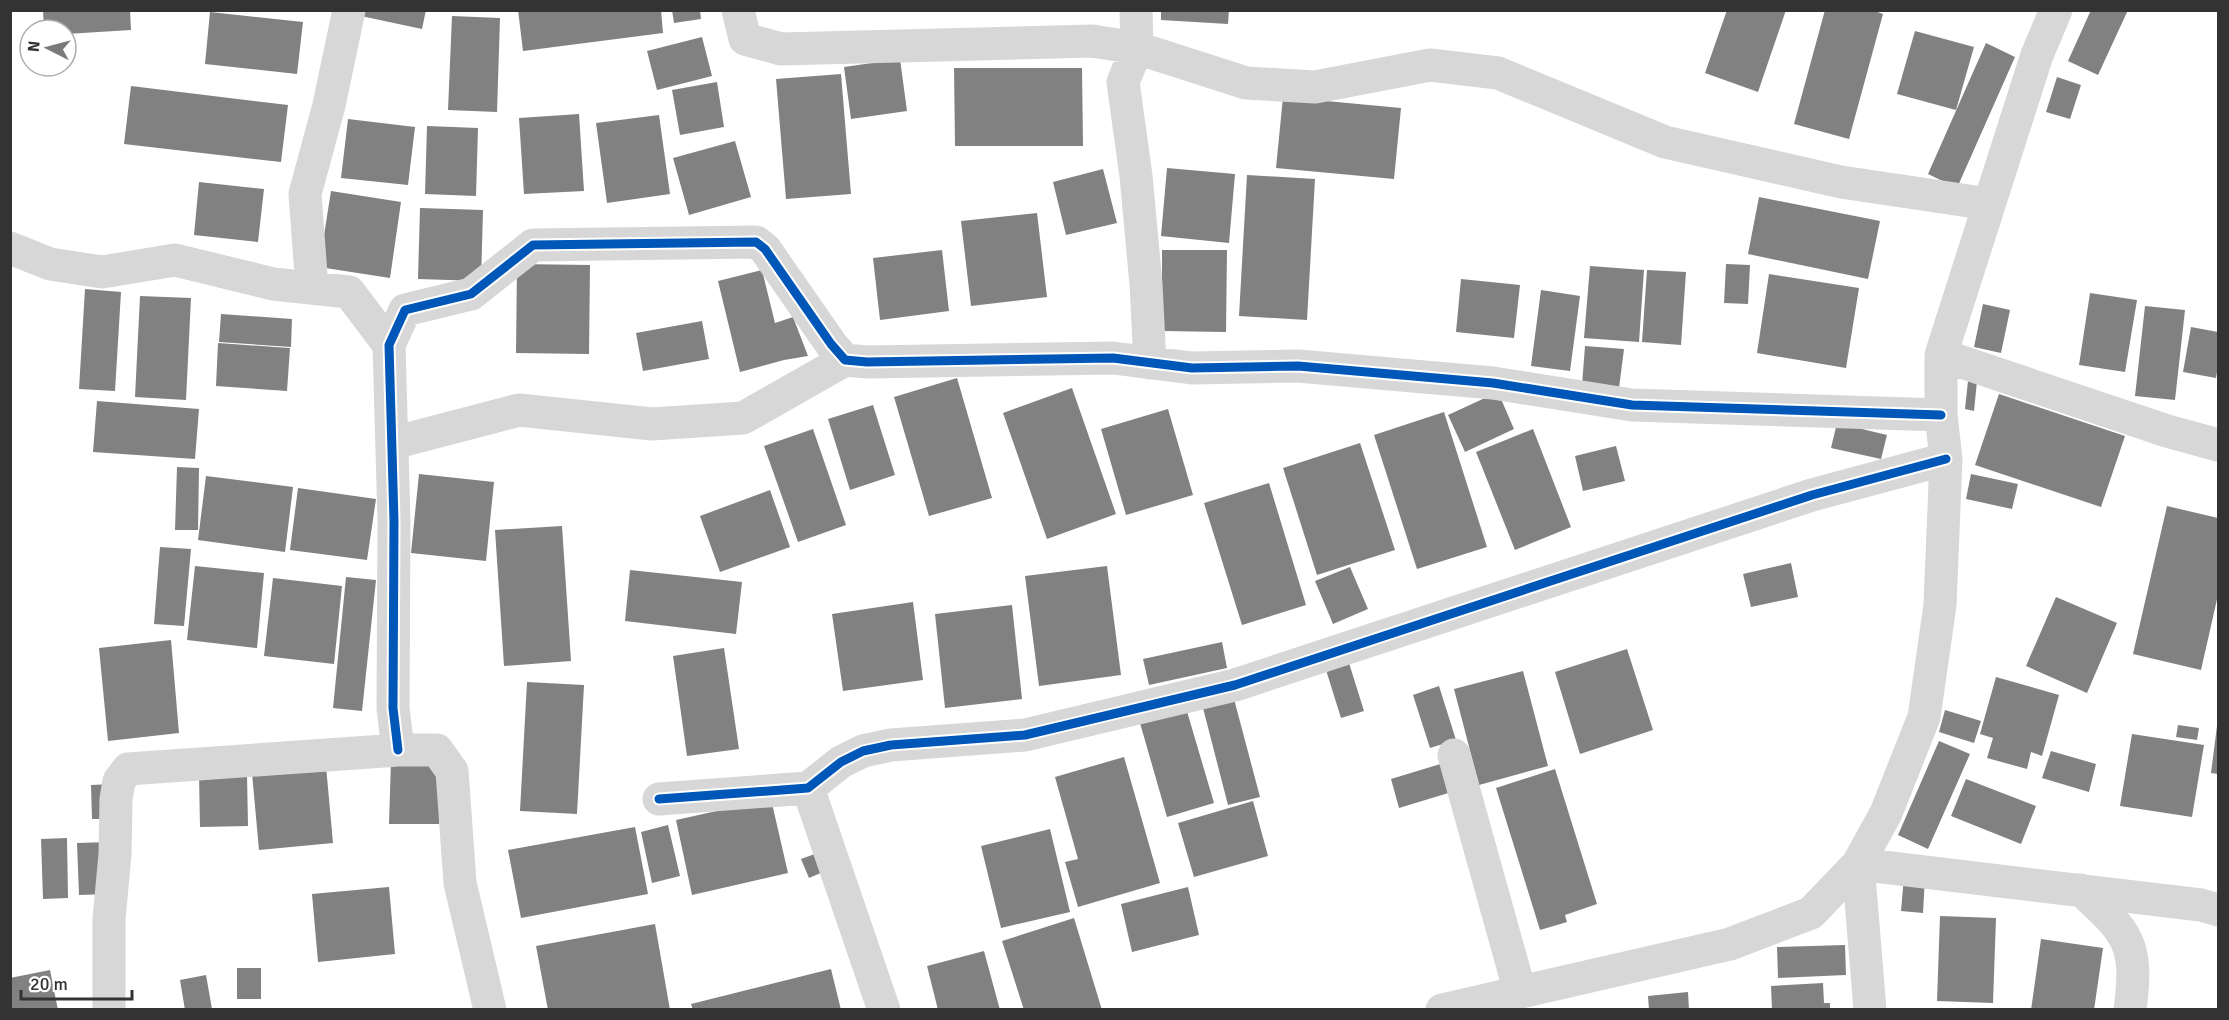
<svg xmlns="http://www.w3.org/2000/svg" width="2229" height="1020" viewBox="0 0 2229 1020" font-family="Signika,sans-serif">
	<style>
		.building { fill: #818181 }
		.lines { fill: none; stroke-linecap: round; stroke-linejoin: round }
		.street { stroke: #d7d7d7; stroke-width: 33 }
		.cycleway-casing { stroke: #fff; stroke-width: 13 }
		.cycleway { stroke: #0057b8; stroke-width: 9 }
	</style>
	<rect width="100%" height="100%" fill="#fff"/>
	<path class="building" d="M 43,10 L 130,10 L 131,30 L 66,34 L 66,30 L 44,30 Z
		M 362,10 L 426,10 L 422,29 L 361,16 Z
		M 518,10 L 661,10 L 663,33 L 523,51 Z
		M 672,10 L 700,10 L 701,19 L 674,23 Z
		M 1161,10 L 1229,10 L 1228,24 L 1161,20 Z
		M 1727,10 L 1786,10 L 1758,92 L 1705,73 Z
		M 1825,10 L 1872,10 L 1883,14 L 1849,139 L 1794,124 Z
		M 2091,10 L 2128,10 L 2098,75 L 2068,61 Z
		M 210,12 L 303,22 L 297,74 L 205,64 Z
		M 452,16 L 500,18 L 497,112 L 448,110 Z
		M 1915,31 L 1974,47 L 1956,110 L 1897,94 Z
		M 702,37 L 712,76 L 657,90 L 647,51 Z
		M 1986,43 L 2015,57 L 1957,188 L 1928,174 Z
		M 900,59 L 907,111 L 851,119 L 844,67 Z
		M 954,68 L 1082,68 L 1083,146 L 955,146 Z
		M 841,74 L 851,194 L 786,199 L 776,79 Z
		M 2057,77 L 2081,85 L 2070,119 L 2046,112 Z
		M 717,82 L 724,127 L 680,135 L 672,90 Z
		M 131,86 L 288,105 L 281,162 L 124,144 Z
		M 1283,97 L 1401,108 L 1394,179 L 1276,168 Z
		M 579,114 L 584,191 L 524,194 L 519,118 Z
		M 659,115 L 670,194 L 607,203 L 596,123 Z
		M 348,119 L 415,127 L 408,185 L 341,178 Z
		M 427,126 L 478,128 L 476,196 L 425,194 Z
		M 735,141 L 751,197 L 689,215 L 673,158 Z
		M 1167,168 L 1235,174 L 1229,243 L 1161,236 Z
		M 1103,169 L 1117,223 L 1066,235 L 1053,182 Z
		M 1247,175 L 1315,179 L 1307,320 L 1239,316 Z
		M 199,182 L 264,189 L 258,242 L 194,235 Z
		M 331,191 L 401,202 L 390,278 L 319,267 Z
		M 1759,197 L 1880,221 L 1868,279 L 1748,254 Z
		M 420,208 L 483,210 L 481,281 L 418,279 Z
		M 1037,213 L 1047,297 L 971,306 L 961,221 Z
		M 942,250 L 949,311 L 880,320 L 873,258 Z
		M 1162,250 L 1227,250 L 1226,332 L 1162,331 Z
		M 517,264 L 590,265 L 589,354 L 516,353 Z
		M 1726,264 L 1750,265 L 1748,304 L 1724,303 Z
		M 1590,266 L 1644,270 L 1639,342 L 1584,338 Z
		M 762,270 L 775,323 L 793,317 L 808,356 L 784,360 L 740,372 L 718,281 Z
		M 1647,270 L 1686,272 L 1681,345 L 1642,342 Z
		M 1769,274 L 1859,288 L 1846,368 L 1757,353 Z
		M 1461,279 L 1520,285 L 1514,338 L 1456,332 Z
		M 85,289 L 121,292 L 115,391 L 79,389 Z
		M 1541,290 L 1580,296 L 1570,371 L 1531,366 Z
		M 2090,293 L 2137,300 L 2125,372 L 2079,365 Z
		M 140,296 L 191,298 L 186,400 L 135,397 Z
		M 1983,304 L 2010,310 L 2001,353 L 1974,347 Z
		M 2145,306 L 2185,310 L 2175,400 L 2135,396 Z
		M 221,314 L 292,319 L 291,347 L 219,342 Z
		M 702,321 L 709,359 L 643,371 L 636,333 Z
		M 2191,327 L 2218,332 L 2218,366 L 2216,378 L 2183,372 Z
		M 218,343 L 290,348 L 287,391 L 216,386 Z
		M 1585,346 L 1624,349 L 1619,388 L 1582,385 Z
		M 957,378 L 992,498 L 929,516 L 894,397 Z
		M 1968,381 L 1977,381 L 1974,411 L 1965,409 Z
		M 1072,388 L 1116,514 L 1047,539 L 1003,413 Z
		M 1498,392 L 1514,429 L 1465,452 L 1448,415 Z
		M 1999,394 L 2125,436 L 2101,507 L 1975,465 Z
		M 97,401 L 199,409 L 195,459 L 93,452 Z
		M 873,405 L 895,475 L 850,490 L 828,419 Z
		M 1168,409 L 1193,495 L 1126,515 L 1101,429 Z
		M 1444,412 L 1487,547 L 1417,569 L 1374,435 Z
		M 1837,423 L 1887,435 L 1881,459 L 1831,448 Z
		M 813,429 L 846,525 L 798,542 L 764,446 Z
		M 1533,429 L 1571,527 L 1515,550 L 1476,452 Z
		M 1360,443 L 1395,550 L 1317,575 L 1283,468 Z
		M 1616,446 L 1625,481 L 1583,491 L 1575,456 Z
		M 177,467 L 199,468 L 198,530 L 175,530 Z
		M 419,474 L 494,482 L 486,561 L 411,553 Z
		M 1971,474 L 2018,484 L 2012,509 L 1966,499 Z
		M 206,476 L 293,487 L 285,552 L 198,540 Z
		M 1269,483 L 1306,605 L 1242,625 L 1204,503 Z
		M 298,488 L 376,499 L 367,560 L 290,550 Z
		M 770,490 L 790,547 L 720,572 L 700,516 Z
		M 2167,506 L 2218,518 L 2218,595 L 2201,670 L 2133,654 Z
		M 562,526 L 571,661 L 504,666 L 495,530 Z
		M 160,547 L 191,549 L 184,626 L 154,624 Z
		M 1791,563 L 1798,597 L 1751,607 L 1743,574 Z
		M 195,566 L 264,573 L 257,648 L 187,640 Z
		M 1107,566 L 1121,675 L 1039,686 L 1025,576 Z
		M 1350,567 L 1368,609 L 1333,624 L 1315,581 Z
		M 630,570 L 742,582 L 736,634 L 625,621 Z
		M 346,577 L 376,580 L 362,711 L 333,708 Z
		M 273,578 L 342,586 L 334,664 L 264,656 Z
		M 2056,597 L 2117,623 L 2087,693 L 2026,666 Z
		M 913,602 L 923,680 L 843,691 L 832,614 Z
		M 1012,605 L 1022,699 L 945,708 L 935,614 Z
		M 171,640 L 179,733 L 108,741 L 99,648 Z
		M 1222,642 L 1227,668 L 1149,685 L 1143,659 Z
		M 724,648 L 739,749 L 687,756 L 673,656 Z
		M 1627,649 L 1653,730 L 1580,754 L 1555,672 Z
		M 1349,663 L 1364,711 L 1341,718 L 1326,670 Z
		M 1523,671 L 1548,766 L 1479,785 L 1454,689 Z
		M 1996,677 L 2059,695 L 2042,756 L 2031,752 L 2027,769 L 1987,758 L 1993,738 L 1980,734 Z
		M 527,682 L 584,685 L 577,814 L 520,811 Z
		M 1439,686 L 1456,740 L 1430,748 L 1413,695 Z
		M 1234,699 L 1260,797 L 1228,805 L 1203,708 Z
		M 1186,708 L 1214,803 L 1167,817 L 1140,723 Z
		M 1945,710 L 1981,721 L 1974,743 L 1939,732 Z
		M 2178,725 L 2199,728 L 2197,740 L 2176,737 Z
		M 2217,726 L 2218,726 L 2218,774 L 2211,773 Z
		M 2132,734 L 2204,745 L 2192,817 L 2120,806 Z
		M 1939,741 L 1970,754 L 1928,849 L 1898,835 Z
		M 2051,751 L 2096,764 L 2089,792 L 2042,778 Z
		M 1124,757 L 1160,883 L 1078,907 L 1065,862 L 1078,859 L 1055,777 Z
		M 391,761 L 440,762 L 439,824 L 389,824 Z
		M 1447,762 L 1455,791 L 1399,808 L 1391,779 Z
		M 326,766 L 333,843 L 259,850 L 252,773 Z
		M 1555,769 L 1597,904 L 1565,915 L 1567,922 L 1540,930 L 1496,788 Z
		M 199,774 L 247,774 L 248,826 L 200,827 Z
		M 1966,779 L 2036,806 L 2021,844 L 1951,816 Z
		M 114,784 L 114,819 L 92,819 L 91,785 Z
		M 771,799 L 788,873 L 692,895 L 676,820 Z
		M 1253,801 L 1268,856 L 1194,877 L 1178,823 Z
		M 668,825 L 680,876 L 652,883 L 641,832 Z
		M 635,827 L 648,894 L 521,918 L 508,850 Z
		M 1050,829 L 1070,912 L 1001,928 L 981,846 Z
		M 67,838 L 68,898 L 43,899 L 41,839 Z
		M 109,842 L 110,894 L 79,895 L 77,843 Z
		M 823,851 L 830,869 L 809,878 L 801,859 Z
		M 1904,877 L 1925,878 L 1923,913 L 1901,911 Z
		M 389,887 L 395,954 L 318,962 L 312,894 Z
		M 1188,887 L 1199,935 L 1132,952 L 1121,904 Z
		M 1940,916 L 1996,918 L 1993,1003 L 1937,1001 Z
		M 1074,918 L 1102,1010 L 1024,1010 L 1002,941 Z
		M 655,924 L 670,1010 L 548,1010 L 536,946 Z
		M 2041,939 L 2103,948 L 2094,1010 L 2031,1010 Z
		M 1845,945 L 1846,975 L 1778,978 L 1777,947 Z
		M 984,951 L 1000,1010 L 938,1010 L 927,966 Z
		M 237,968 L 261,968 L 261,999 L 237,999 Z
		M 831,969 L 841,1010 L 693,1010 L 691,1004 Z
		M 50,970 L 58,1010 L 10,1010 L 10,978 Z
		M 206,975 L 212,1009 L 185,1010 L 180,980 Z
		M 1823,983 L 1824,1003 L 1830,1003 L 1830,1010 L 1772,1010 L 1771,986 Z
		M 1688,992 L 1689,1010 L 1649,1010 L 1648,996 Z"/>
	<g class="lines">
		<path class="street" d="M 738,10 L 745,39 L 781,49 L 1092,41 L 1137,48 L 1246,83 L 1315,87 L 1430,65 L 1498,73 L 1665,142 L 1841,182 L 1989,204
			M 1136,10 L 1137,48 L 1123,82 L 1136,176 L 1146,284 L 1150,363
			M 10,248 L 50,264 L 102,272 L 175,260 L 273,284 L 349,292 L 389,345
			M 312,288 L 305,194 L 329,105 L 349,10
			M 1941,355 L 2167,431 L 2218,445
			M 393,443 L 519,410 L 652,424 L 743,418 L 845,360
			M 398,750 L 393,708 L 394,521 L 389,345 L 405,310 L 471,294 L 533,245 L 756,242 L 765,249 L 831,344 L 845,360 L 867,362 L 1113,358 L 1192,368 L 1298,366 L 1493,383 L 1632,405 L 1941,415
			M 1454,755 L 1520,992
			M 808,788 L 884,1010
			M 659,799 L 808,788 L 841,762 L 863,751 L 891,745 L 1025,735 L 1235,685 L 1812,495 L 1946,459
			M 2081,890 C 2128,933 2139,943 2130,1010
			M 109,1010 L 109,919 L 115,854 L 116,799 L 119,781 L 128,769 L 398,750 L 437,750 L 452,771 L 460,883 L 490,1010
			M 1442,1010 L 1730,944 L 1811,913 L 1858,864 L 1886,813 L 1924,717 L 1940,605 L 1946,459 L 1941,415 L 1941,355 L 2037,55 L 2056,10
			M 1870,1010 L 1858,864 L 2201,905 L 2218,910"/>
		<g class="cycleway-casing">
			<path id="cycleway" d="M 398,750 L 393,708 L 394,521 L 389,345 L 405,310 L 471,294 L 533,245 L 756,242 L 765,249 L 831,344 L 845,360 L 867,362 L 1113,358 L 1192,368 L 1298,366 L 1493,383 L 1632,405 L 1941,415
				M 659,799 L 808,788 L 841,762 L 863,751 L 891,745 L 1025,735 L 1235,685 L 1812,495 L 1946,459"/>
		</g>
		<use href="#cycleway" class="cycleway"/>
	</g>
	<rect width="2229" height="1020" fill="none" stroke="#333333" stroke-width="24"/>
	<g transform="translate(48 48) rotate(276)"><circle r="28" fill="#ffffff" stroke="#adadad" stroke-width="1.5"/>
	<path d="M0-4.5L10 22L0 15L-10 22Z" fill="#7a7a7a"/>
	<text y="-9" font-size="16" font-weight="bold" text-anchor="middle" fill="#333333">N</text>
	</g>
	<path d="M21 990v9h111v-9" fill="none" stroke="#333333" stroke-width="3"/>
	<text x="30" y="990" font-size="18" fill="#333333" stroke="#ffffff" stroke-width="4.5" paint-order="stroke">20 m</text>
</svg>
